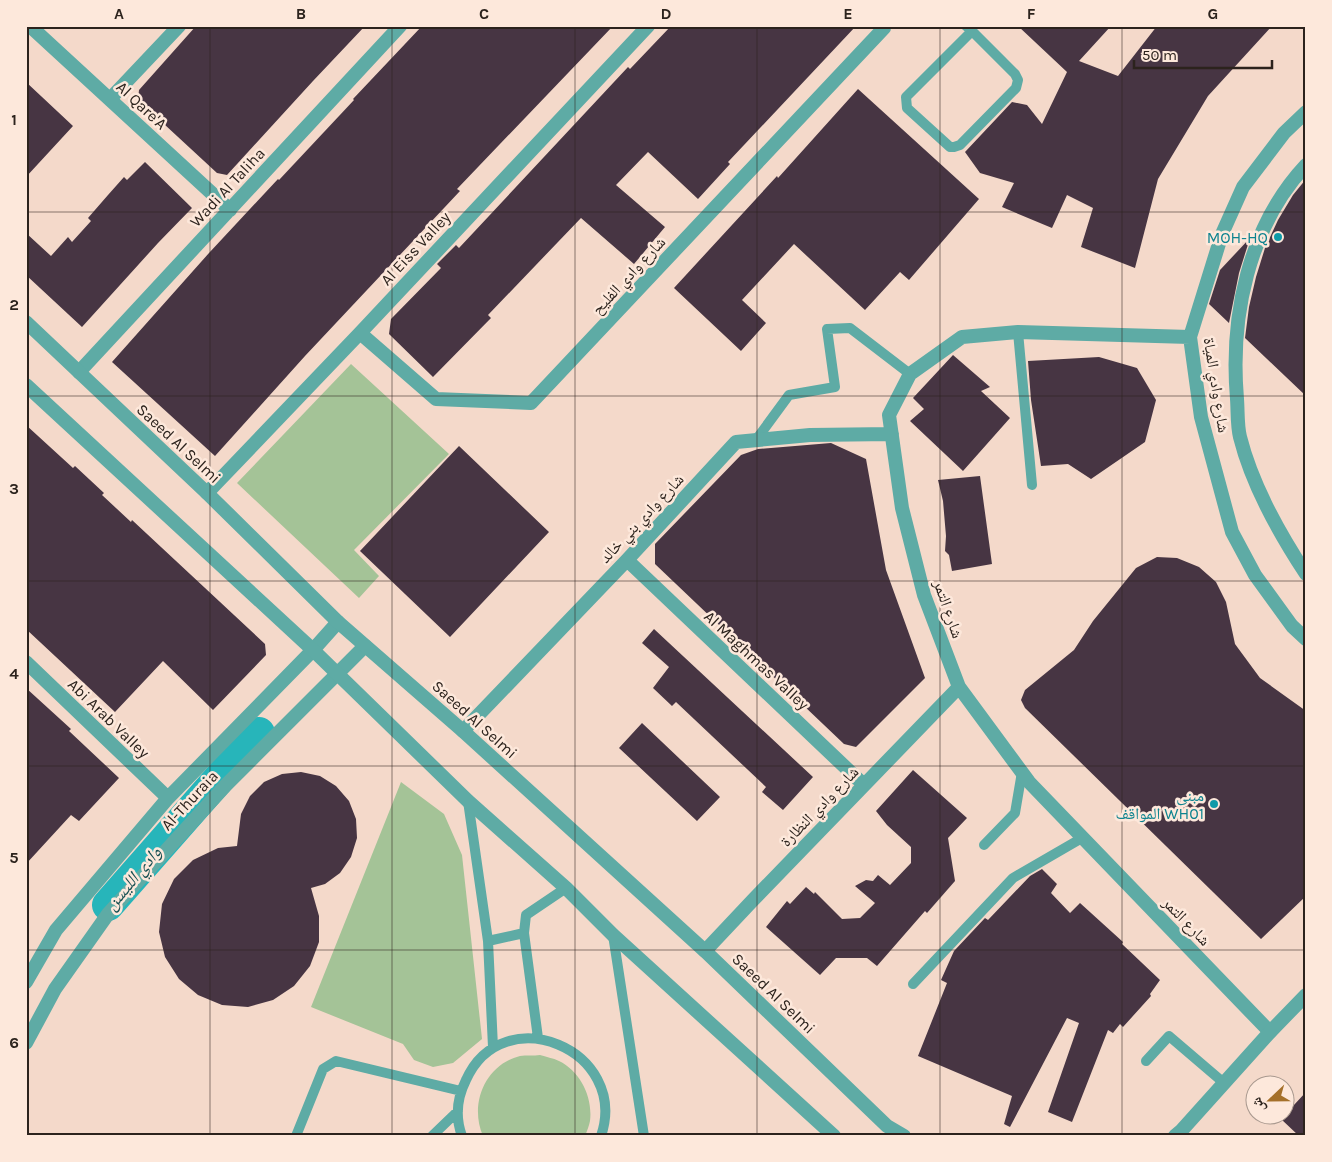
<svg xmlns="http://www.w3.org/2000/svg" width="1332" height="1162" viewBox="0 0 1332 1162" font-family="Karla,'Noto Naskh Arabic',sans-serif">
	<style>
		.green { fill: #a4c397 }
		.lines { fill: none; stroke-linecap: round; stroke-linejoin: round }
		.river { stroke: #27b5ba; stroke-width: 32 }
		.building { fill: #473543 }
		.service { stroke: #5eaba5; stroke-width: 10 }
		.minor { stroke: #5eaba5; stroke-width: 14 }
		.tertiary { stroke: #5eaba5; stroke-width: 14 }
		.grid { fill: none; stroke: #2c231d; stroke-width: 1; stroke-opacity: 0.55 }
		.culture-dot { fill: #0f9aa8; stroke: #fde8db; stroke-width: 2 }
		.labels { text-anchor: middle; stroke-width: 5; stroke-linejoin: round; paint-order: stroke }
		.street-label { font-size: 16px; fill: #2c231d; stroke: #fde8db }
		.culture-label { font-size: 16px; fill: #0d838f; stroke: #fde8db; text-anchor: end }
		.water-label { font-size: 18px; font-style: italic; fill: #174f52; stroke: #fde8db }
		.neatline { fill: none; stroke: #2c231d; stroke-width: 2 }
		.grid-label { font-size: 16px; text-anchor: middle; font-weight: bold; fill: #2c231d }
	</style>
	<rect width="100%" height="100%" fill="#f4d9ca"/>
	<path class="green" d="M 351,364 L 449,454 L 354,550 L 379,576 L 359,598 L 237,483 Z
		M 401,782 L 444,814 L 462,855 L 482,1039 L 453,1063 L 433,1067 L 414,1060 L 403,1044 L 311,1007 Z
		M 540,1055 C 546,1057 553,1058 559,1061 C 580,1071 593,1097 590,1121 C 589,1126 587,1131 585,1136 L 483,1136 C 469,1104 485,1065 520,1056 C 526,1055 534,1056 540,1055 Z"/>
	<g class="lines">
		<path class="river" d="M 108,905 L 259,733"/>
	</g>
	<path class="building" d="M 196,26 L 365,26 L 313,81 L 227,175 L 217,173 L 138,100 L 139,90 Z
		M 422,26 L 613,26 L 457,189 L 460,191 L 305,356 L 215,456 L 112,362 L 209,253 L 278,179 L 279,180 L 354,100 L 353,99 Z
		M 671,26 L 856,26 L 728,162 L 730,164 L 698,199 L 648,152 L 616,185 L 665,227 L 634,264 L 581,218 L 488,315 L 491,318 L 433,377 L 389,334 L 391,319 L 441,268 L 437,264 L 456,245 L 459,248 L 628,67 L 630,69 Z
		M 1018,26 L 1111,26 L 1079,61 L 1118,76 L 1157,26 L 1272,26 L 1208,96 L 1158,179 L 1135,268 L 1081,247 L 1093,208 L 1067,195 L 1052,228 L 1002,207 L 1014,183 L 980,173 L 965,152 L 1012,102 L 1027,105 L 1042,124 L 1067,72 Z
		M 26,82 L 73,126 L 26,177 Z
		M 858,89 L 979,199 L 909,280 L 900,272 L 865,310 L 794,244 L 742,300 L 766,323 L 741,351 L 674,288 L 777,176 L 778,178 Z
		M 145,162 L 192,208 L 158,243 L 82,327 L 26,275 L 26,233 L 51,256 L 68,237 L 72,242 L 91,221 L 88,218 L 108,195 L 124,177 L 127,180 Z
		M 1306,179 L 1306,396 L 1245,338 L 1249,307 L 1256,277 L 1265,248 L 1278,220 L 1293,195 Z
		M 1250,238 L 1239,273 L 1229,323 L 1209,304 L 1220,270 Z
		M 953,355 L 990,387 L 981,391 L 1010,418 L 963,471 L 910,421 L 924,409 L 913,398 Z
		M 1099,357 L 1137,368 L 1156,400 L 1145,442 L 1091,479 L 1068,464 L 1041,466 L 1031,400 L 1028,361 Z
		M 26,425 L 73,468 L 75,466 L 104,493 L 102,495 L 131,522 L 132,520 L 265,644 L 266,655 L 213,710 L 163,661 L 115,712 L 26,629 Z
		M 831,443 L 866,459 L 886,570 L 925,678 L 856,747 L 844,744 L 655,564 L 655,544 L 741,455 L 758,449 Z
		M 459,446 L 549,532 L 450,637 L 360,551 Z
		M 980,476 L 992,564 L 952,571 L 949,555 L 945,551 L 946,536 L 943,501 L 938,480 Z
		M 1157,557 L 1177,558 L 1199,567 L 1216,582 L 1226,602 L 1235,644 L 1260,678 L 1306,711 L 1306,896 L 1261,939 L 1025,708 L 1021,700 L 1025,690 L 1074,650 L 1093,621 L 1136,568 Z
		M 654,629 L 813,777 L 783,810 L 762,792 L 766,787 L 676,702 L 672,706 L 653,688 L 669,667 L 642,643 Z
		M 26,688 L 71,729 L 69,731 L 119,778 L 79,821 L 71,815 L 26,864 Z
		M 642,723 L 720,797 L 697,821 L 619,748 Z
		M 913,770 L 967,818 L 948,838 L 955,881 L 927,913 L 925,911 L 877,966 L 867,958 L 836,958 L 820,975 L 766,927 L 787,901 L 790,904 L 806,887 L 814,894 L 815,892 L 842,919 L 860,918 L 875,903 L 855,886 L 866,880 L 873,881 L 878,875 L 890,885 L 911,863 L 911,847 L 887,825 L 876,811 Z
		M 301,772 L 320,776 L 336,786 L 349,801 L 356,819 L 357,838 L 351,857 L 340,873 L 325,884 L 311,888 L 319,916 L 319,942 L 310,966 L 294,986 L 273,1000 L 248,1007 L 222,1005 L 198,995 L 179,979 L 165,957 L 159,932 L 162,904 L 174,879 L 193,860 L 218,848 L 237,846 L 241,814 L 250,796 L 264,782 L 282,774 Z
		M 1042,869 L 1057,884 L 1051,893 L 1070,913 L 1080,903 L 1123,942 L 1122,944 L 1160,980 L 1150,994 L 1151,996 L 1123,1027 L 1120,1024 L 1113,1033 L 1108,1030 L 1072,1122 L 1048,1112 L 1079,1023 L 1067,1018 L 1010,1127 L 1004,1124 L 1012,1096 L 918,1056 L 947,983 L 941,980 L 954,951 L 985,918 L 988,920 L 1030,876 Z
		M 1306,1092 L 1306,1136 L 1299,1136 L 1281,1119 Z"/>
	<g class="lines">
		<path class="service" d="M 966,26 L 972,31 L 1015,74 L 1018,80 L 1016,88 L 960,145 L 954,147 L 950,147 L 907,108 L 906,97 L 972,31
			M 1018,332 L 1032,485
			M 756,440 L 789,395 L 835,387 L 827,329 L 850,328 L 910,374
			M 468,801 L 488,941 L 493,1047
			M 984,845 L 1015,813 L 1022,772
			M 613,935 L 644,1136
			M 488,941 L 524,933
			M 913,984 L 1013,878 L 1082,838
			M 538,1038 L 524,933 L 526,915 L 566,888
			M 1146,1061 L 1169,1036 L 1224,1083
			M 296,1136 L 323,1069 L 336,1061 L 461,1091
			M 432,1136 L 458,1111
			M 462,1136 C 455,1117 457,1098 466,1080 C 503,997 630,1050 601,1136"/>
		<path class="minor" d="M 30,26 L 230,210
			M 110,99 L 179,26
			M 1306,112 L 1284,133 L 1243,187 L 1222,234 L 1190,337 L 1201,417 L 1232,532 L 1255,575 L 1292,626 L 1306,639
			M 1306,165 C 1248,227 1230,317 1237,399 C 1238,412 1237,425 1240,437 C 1252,485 1279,533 1306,574
			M 360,333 L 436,399 L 531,403 L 884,28 L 882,26
			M 1190,337 L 1018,332 L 962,337 L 910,374 L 889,415 L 902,508 L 924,595 L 959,687 L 1029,782 L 1270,1032
			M 79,372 L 400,26
			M 207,493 L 360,333 L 648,26
			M 627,560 L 864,785
			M 26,662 L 168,798
			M 463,731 L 627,560 L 736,442 L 810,435 L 892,434
			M 705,951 L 753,900 L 959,687
			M 26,982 L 56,930 L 168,798 L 313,650 L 338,622
			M 26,1043 L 55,989 L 108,914 L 226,785 L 365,646"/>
		<path class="tertiary" d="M 26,322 L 207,493 L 338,622 L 463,731 L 705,951 L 887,1126 L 904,1136
			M 26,385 L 313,650 L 468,801 L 566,888 L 613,935 L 834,1136
			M 1175,1136 L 1181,1131 L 1270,1032 L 1306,995"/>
	</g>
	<path class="grid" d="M 210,26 L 210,1136M 392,26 L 392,1136M 575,26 L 575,1136M 757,26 L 757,1136M 940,26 L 940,1136M 1122,26 L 1122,1136M 26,212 L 1306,212M 26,396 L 1306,396M 26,581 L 1306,581M 26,766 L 1306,766M 26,950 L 1306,950"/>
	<g class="culture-dot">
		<circle cx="1278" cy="237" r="5"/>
		<circle cx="1214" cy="804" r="5"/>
	</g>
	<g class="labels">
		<g class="street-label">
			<text transform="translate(142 105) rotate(43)" y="6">Al Qare'A</text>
			<text transform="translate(227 187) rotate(-47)" y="6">Wadi Al Taliha</text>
			<text transform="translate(415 248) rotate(-47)" y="6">Al Eiss Valley</text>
			<text transform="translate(628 275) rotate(-47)" y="6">شارع وادي الفليح</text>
			<text transform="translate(1217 385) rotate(81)" y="6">شارع وادي المياة</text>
			<text transform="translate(179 443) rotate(43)" y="6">Saeed Al Selmi</text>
			<text transform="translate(641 518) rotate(-47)" y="6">شارع وادي بني خالد</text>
			<text transform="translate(949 609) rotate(71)" y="6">شارع التمر</text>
			<text transform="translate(757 660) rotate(43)" y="6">Al Maghmas Valley</text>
			<text transform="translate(109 718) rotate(44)" y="6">Abi Arab Valley</text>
			<text transform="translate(475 719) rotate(42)" y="6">Saeed Al Selmi</text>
			<text transform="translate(189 800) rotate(-47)" y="6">Al-Thuraia</text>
			<text transform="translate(819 806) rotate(-46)" y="6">شارع وادي النظارة</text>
			<text transform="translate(1187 921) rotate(46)" y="6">شارع التمر</text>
			<text transform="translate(774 993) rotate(44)" y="6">Saeed Al Selmi</text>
		</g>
		<g class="culture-label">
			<text x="1268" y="243">MOH-HQ</text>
			<text x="1204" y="801">مبنى<tspan x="1204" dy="18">المواقف WH01</tspan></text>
		</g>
		<g class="water-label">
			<text transform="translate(133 878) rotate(-50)" y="6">وادي الليسن</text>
		</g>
	</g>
	<rect width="1332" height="1162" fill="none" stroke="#fde8db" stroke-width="55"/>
	<g transform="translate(1270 1100) rotate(248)"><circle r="24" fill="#fde8db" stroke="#a9998f"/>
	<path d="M0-4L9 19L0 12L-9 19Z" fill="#a5702a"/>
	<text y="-8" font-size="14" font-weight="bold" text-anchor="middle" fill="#2c231d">ش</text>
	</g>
	<path d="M1134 60v8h138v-8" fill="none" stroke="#2c231d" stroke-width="2.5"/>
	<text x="1142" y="60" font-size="15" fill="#2c231d" stroke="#fde8db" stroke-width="4" paint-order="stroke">50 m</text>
	<rect x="28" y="28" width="1276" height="1106" class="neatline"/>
	<g class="grid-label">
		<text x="119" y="19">A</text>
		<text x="301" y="19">B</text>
		<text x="484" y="19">C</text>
		<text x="666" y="19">D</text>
		<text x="848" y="19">E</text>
		<text x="1031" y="19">F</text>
		<text x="1213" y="19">G</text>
		<text x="14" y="125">1</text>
		<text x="14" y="310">2</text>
		<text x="14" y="494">3</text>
		<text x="14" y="679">4</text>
		<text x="14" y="863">5</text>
		<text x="14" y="1048">6</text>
	</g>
</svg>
